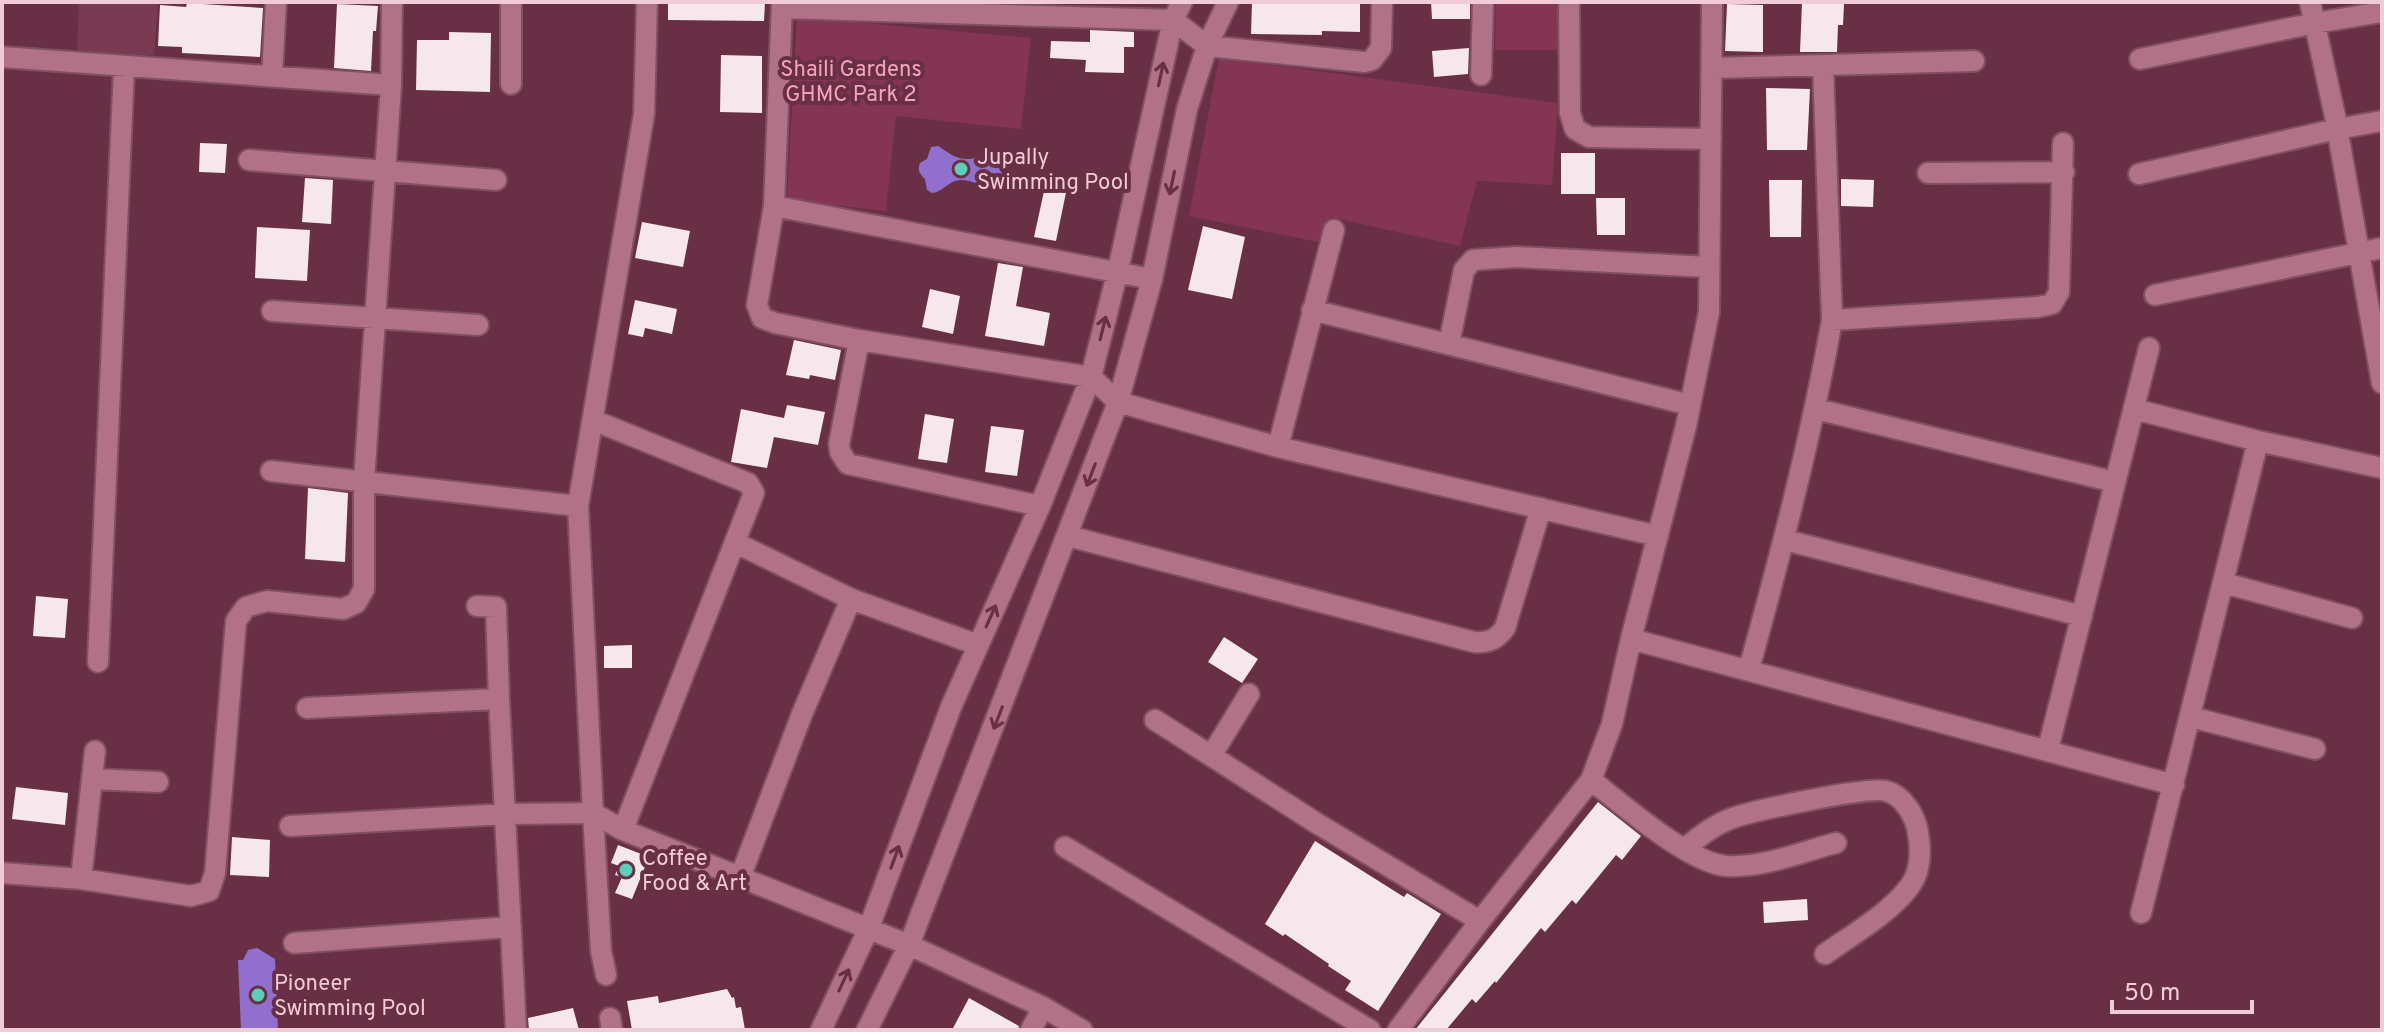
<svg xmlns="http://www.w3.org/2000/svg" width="2384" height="1032" viewBox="0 0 2384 1032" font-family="Overpass,sans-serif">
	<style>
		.built { fill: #7a3a52 }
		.green { fill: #833553 }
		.water { fill: #9070cc }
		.building { fill: #f6e7ec }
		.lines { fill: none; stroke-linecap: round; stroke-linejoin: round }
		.minor-casing { stroke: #805062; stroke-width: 24 }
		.minor { stroke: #b17186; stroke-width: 20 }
		.oneway { stroke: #693045 }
		.poi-dot { fill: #5eceb8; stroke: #693045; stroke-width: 3 }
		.labels { text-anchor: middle; stroke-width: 8; stroke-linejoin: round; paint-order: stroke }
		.park-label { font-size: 22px; fill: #f4a4be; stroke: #693045 }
		.poi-label { font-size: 22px; fill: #f1ccd7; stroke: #693045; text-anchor: start }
	</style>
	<rect width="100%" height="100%" fill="#693045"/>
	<path class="built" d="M 79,2 L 158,2 L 154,55 L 77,53 Z"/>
	<path class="green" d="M 1496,2 L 1562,2 L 1561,50 L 1495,50 Z
		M 797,17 L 1031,38 L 1021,129 L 896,116 L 886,211 L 787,200 Z
		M 1219,58 L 1558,103 L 1552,185 L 1477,181 L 1460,246 L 1330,217 L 1318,242 L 1189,216 Z"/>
	<path class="water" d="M 938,146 C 948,152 956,160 969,159 C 979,158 984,152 995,155 L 1003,165 L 1001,179 C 987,195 977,179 960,180 C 948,181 943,192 932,193 L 927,190 L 925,179 C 920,174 917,170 920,163 L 927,159 L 931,147 Z
		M 257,948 L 275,959 L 278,1030 L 241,1030 L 238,960 L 243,960 L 248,950 Z"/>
	<path class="building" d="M 668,2 L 765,2 L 764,21 L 668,20 Z
		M 1252,2 L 1360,4 L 1360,32 L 1322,31 L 1322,35 L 1251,34 Z
		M 1431,2 L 1470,2 L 1470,19 L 1432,19 Z
		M 187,3 L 263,8 L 260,57 L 182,53 L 182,47 L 158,46 L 160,5 L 186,7 Z
		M 1802,3 L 1844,4 L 1843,25 L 1838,25 L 1837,52 L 1800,52 Z
		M 337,4 L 378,6 L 376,31 L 373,31 L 371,71 L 334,68 Z
		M 1727,4 L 1763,5 L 1763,52 L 1725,51 Z
		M 1090,30 L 1134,32 L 1134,47 L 1124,47 L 1124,73 L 1085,72 L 1086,60 L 1050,58 L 1051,41 L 1090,42 Z
		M 449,32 L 491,33 L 490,92 L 416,90 L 417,40 L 449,40 Z
		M 1469,48 L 1468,74 L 1434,77 L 1432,51 Z
		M 721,55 L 762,56 L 762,113 L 720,112 Z
		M 1766,88 L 1810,89 L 1807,150 L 1767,150 Z
		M 200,143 L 227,144 L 225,173 L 199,172 Z
		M 1561,153 L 1595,153 L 1595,194 L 1561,194 Z
		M 1048,173 L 1069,178 L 1056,241 L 1034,237 Z
		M 305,178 L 333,180 L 331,224 L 302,222 Z
		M 1841,179 L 1874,180 L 1873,207 L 1841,206 Z
		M 1769,180 L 1802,180 L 1801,237 L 1770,237 Z
		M 1596,198 L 1625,198 L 1625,235 L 1597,235 Z
		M 642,222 L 690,231 L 683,267 L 635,258 Z
		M 1203,226 L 1245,237 L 1232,299 L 1188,290 Z
		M 257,227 L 310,230 L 307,281 L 255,278 Z
		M 998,263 L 1023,267 L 1016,306 L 1050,313 L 1044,346 L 985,336 Z
		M 930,289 L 960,296 L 953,334 L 922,327 Z
		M 635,300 L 677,309 L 672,334 L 645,328 L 643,337 L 628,334 Z
		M 794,340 L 841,350 L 835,380 L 810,375 L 809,379 L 786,375 Z
		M 787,405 L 825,412 L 818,445 L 774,437 L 767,468 L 731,462 L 741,409 L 784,418 Z
		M 925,414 L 954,419 L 947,463 L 918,459 Z
		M 991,426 L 1024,430 L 1017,476 L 985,472 Z
		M 308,488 L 348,493 L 345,562 L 305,559 Z
		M 36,596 L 68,599 L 65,638 L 33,636 Z
		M 1224,637 L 1258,659 L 1242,683 L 1208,662 Z
		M 632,645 L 632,668 L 604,668 L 604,646 Z
		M 16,787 L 68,793 L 65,825 L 12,819 Z
		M 1598,802 L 1641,836 L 1622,860 L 1616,855 L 1576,904 L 1572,900 L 1545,932 L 1541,928 L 1496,983 L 1495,981 L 1476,1003 L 1472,999 L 1446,1030 L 1415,1030 Z
		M 232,837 L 270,840 L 269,877 L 230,875 Z
		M 1315,841 L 1404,897 L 1407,893 L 1441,914 L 1378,1011 L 1345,990 L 1351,981 L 1328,966 L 1329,964 L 1285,934 L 1283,936 L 1265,924 Z
		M 618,845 L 649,857 L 632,899 L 615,893 L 622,877 L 615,875 L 619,866 L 611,863 Z
		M 1807,899 L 1808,920 L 1764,923 L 1763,902 Z
		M 727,989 L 732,998 L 734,997 L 736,1008 L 741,1007 L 745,1030 L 632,1030 L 627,1001 L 658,996 L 659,1003 Z
		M 969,998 L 1019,1026 L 1018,1030 L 952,1030 Z
		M 573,1008 L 579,1030 L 529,1030 L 528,1018 Z"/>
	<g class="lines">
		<g class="minor-casing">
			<path id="minor" d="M 647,2 L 644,114 L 578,506 L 593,813 L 623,830 L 909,945 L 1043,1007 L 1082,1030
				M 782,2 L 774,206 L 757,305 L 762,318 L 775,323 L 859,340 L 1091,377 L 1118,402 L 1278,447 L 1658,536
				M 1569,2 L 1570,113 L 1575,129 L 1589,137 L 1711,139
				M 2310,2 L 2335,116 L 2382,383
				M 782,8 L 1173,20 L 1207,46 L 1364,62 L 1372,60 L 1381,48 L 1382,2
				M 2,57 L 391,85
				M 2140,59 L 2315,23 L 2382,12
				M 1823,66 L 1832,320 L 2038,307 L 2052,304 L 2059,292 L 2063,143
				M 1712,68 L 1974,61
				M 1481,75 L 1483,2
				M 272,76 L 276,2
				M 511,84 L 511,2
				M 249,160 L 496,180
				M 1928,173 L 2064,172
				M 2139,174 L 2337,129 L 2382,121
				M 774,206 L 1152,279
				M 2155,295 L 2382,248
				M 1312,310 L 1690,405
				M 272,311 L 478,325
				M 859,340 L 839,444 L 840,452 L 848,464 L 1040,506
				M 1449,344 L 1464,270 L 1473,260 L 1517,257 L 1709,267
				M 1816,409 L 2115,482
				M 2134,409 L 2258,441 L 2382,468
				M 593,420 L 748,483 L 754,493 L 623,830
				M 1278,447 L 1334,230
				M 271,471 L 578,506
				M 1068,536 L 1474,642 C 1488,643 1496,640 1505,628 L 1541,508
				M 1785,540 L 2082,616
				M 736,543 L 851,599 L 978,645
				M 2224,583 L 2352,618
				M 477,606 L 496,607 L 499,699
				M 1631,639 L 2174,785
				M 98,662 L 124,67
				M 1749,669 C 1781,553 1811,438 1832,320
				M 307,708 L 499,699 L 516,1030
				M 2191,717 L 2315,749
				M 1155,720 L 1318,824 L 1480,921
				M 2048,749 L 2149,348
				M 1211,756 L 1249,694
				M 92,779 L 158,782
				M 1591,780 C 1622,804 1690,864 1727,866 C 1763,868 1801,852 1836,843
				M 290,826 L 505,814 L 593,813 L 601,951 L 606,975
				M 1065,847 L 1370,1030
				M 1684,849 C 1698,838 1712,826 1730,819 C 1751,811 1868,786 1886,791 C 1903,795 1916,817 1918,833 C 1921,850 1921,871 1910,886 C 1889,914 1853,934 1825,954
				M 2,873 L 81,879 L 191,896 L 209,891 L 215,873 L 236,621 L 246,607 L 267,601 L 343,609 L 356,603 L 364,589 L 364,481 L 391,85 L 392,2
				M 740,878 L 802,714 L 851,599
				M 81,879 L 95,751
				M 2141,913 L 2258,441
				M 294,943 L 511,927
				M 610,1018 L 612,1030
				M 821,1030 L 868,930 L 951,707 L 1040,506 L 1091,377 L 1118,270 L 1173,20 L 1182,2
				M 867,1030 L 909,945 L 1118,402 L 1152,279 L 1187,109 L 1207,46 L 1228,2
				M 1031,1030 L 1043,1007
				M 1398,1030 L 1480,921 L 1591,780 L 1612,724 L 1631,639 L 1686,426 L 1709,312 L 1712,2"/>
		</g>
		<use href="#minor" class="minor"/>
	</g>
	<defs><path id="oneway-shaft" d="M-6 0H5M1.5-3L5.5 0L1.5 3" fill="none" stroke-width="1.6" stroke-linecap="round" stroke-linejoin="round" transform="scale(2)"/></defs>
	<g class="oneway">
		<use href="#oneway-shaft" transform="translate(1161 74) rotate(-78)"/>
		<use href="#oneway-shaft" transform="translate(1172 183) rotate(102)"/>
		<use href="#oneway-shaft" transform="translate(1103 328) rotate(-76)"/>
		<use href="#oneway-shaft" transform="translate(1091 475) rotate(111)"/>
		<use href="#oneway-shaft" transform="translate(991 616) rotate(-66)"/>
		<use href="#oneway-shaft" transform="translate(998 718) rotate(111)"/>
		<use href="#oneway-shaft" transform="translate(895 857) rotate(-70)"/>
		<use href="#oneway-shaft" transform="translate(844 980) rotate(-65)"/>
	</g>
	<g class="poi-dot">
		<circle cx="961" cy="169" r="8"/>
		<circle cx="626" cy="870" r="8"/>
		<circle cx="258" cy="995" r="8"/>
	</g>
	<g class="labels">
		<g class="park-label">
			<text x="851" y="76">Shaili Gardens<tspan x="851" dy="25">GHMC Park 2</tspan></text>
		</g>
		<g class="poi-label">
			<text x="977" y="164">Jupally<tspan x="977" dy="25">Swimming Pool</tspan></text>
			<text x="642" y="865">Coffee<tspan x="642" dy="25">Food &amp; Art</tspan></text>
			<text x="274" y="990">Pioneer<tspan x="274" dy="25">Swimming Pool</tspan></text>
		</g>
	</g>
	<rect width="2384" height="1032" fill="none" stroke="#f1ccd7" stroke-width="8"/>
	<path d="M2112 1000v12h140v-12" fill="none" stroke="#f1ccd7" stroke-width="4"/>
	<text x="2124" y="1000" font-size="24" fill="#f1ccd7" stroke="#693045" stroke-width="6" paint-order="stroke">50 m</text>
</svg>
